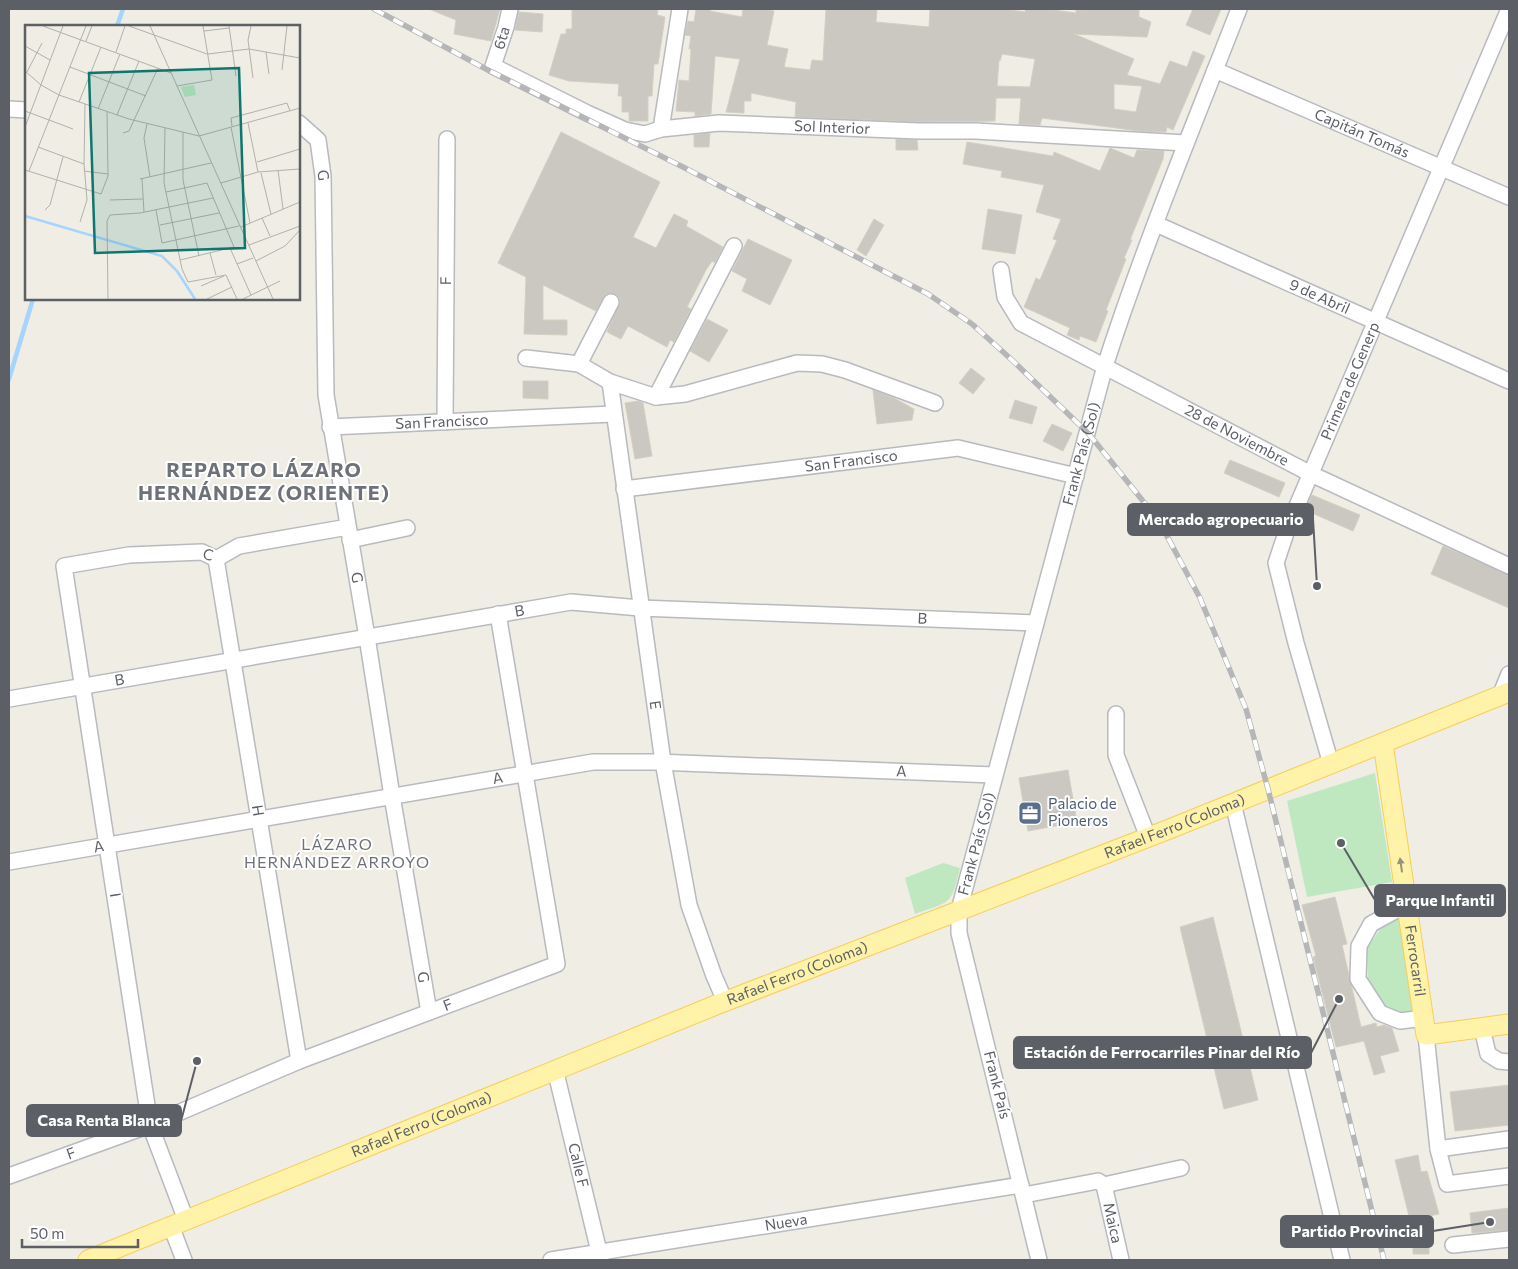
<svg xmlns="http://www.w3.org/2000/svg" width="1518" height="1269" viewBox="0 0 1518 1269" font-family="Commissioner,sans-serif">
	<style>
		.green { fill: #bfe8c0 }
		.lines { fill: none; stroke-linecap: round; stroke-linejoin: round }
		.stream { stroke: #a5d5ff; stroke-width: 4.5 }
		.building { fill: #cac8c1; stroke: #d4cfc2; fill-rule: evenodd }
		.minor-casing { stroke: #b7babf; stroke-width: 18 }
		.major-casing { stroke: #f9ce54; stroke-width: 21 }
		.minor { stroke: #fff; stroke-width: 15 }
		.major { stroke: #fff3aa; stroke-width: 19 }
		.rail-casing { stroke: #b5b6b7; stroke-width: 5.5 }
		.rail { stroke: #fff; stroke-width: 4; stroke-dasharray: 11; stroke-linecap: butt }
		.oneway { fill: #95937e }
		.labels { text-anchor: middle; stroke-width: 4; stroke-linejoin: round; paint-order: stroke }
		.street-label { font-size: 15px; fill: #5c6066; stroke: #fff }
		.service-label { font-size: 15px; fill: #4e5e75; stroke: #fff; text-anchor: start }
		.neighbourhood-label { font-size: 16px; letter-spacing: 1px; fill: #6d7278; stroke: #fff }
		.district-label { font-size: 20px; font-weight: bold; letter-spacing: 1px; fill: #6d7278; stroke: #fff }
		.inset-river { fill: none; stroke: #a5d5ff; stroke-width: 2.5 }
		.inset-road { fill: none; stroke: #b0b1ae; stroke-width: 1 }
		.view { fill: #0f766e; fill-opacity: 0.15; stroke: #0f766e; stroke-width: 2.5 }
		.inset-edge { fill: none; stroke: #5c6066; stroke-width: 2.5 }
		.leader { fill: none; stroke: #5c6066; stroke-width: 2 }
		.callout-dot { fill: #5c6066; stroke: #fff; stroke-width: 2 }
		.callout { fill: #5c6066; stroke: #5c6066; stroke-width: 2 }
		.callout-label { font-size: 16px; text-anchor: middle; font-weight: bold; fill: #fff }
	</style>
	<rect width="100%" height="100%" fill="#efede4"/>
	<path class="green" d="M 1375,773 L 1392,882 L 1307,897 L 1287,801 Z
		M 943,863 L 960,868 C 951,906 951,901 915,914 L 905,878 Z
		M 1401,918 L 1415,1014 L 1397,1015 L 1385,1006 L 1368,979 L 1367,948 L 1381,928 Z"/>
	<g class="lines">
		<path class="stream" d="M 117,26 L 123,9
			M 9,379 L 33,299"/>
	</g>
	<path class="building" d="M 429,9 L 500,9 L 491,41 L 454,34 L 456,20 Z
		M 572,9 L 658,9 L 657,15 L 665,17 L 658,64 L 654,64 L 652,96 L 648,96 L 648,121 L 629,121 L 629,112 L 622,112 L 622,96 L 618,96 L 619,84 L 569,81 L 549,75 L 561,34 L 566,34 L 566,29 L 572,29 Z
		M 696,9 L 710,9 L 710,11 L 742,17 L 743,9 L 764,9 L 774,11 L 767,45 L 788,49 L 784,67 L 810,70 L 812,60 L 823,61 L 826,9 L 877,9 L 876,22 L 929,27 L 930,9 L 1004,9 L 1025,12 L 1026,9 L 1046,9 L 1076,13 L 1076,10 L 1139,9 L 1139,17 L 1151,22 L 1147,37 L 1074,34 L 1134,59 L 1127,75 L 1160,84 L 1170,61 L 1187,67 L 1193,51 L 1205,56 L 1173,130 L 1167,127 L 1166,132 L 1139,131 L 1042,118 L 1040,125 L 1019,124 L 1021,98 L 996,98 L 995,121 L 919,122 L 795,117 L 796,102 L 751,93 L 751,101 L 744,101 L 744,113 L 726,112 L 740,59 L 715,56 L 711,114 L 695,116 L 695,112 L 676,111 L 679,80 L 689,81 L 691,49 L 689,49 L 691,36 L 685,35 L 688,21 L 694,22 ZM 1002,54 L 1035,59 L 1030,87 L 997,86 L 999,60 L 1000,61 ZM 1114,84 L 1142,86 L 1136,112 L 1114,109 Z
		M 1193,9 L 1221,9 L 1210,35 L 1186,25 Z
		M 519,12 L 543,14 L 542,32 L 515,30 Z
		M 561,132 L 660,182 L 633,237 L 656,248 L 674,214 L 688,221 L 686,226 L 723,247 L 715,263 L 712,261 L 706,270 L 687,307 L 691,309 L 674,342 L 670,340 L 667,347 L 628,326 L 621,339 L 607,332 L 612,320 L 614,320 L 612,320 L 620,302 L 619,297 L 615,294 L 606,294 L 596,311 L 543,285 L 543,320 L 567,320 L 567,335 L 524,334 L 526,277 L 498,263 Z
		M 710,133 L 709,147 L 694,147 L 694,135 Z
		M 896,139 L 917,140 L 918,150 L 896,150 Z
		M 967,142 L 1053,156 L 1054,152 L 1100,171 L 1110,148 L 1134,158 L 1137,150 L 1164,151 L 1163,159 L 1130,240 L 1132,240 L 1124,258 L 1126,259 L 1106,310 L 1108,311 L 1096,342 L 1080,336 L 1079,340 L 1067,335 L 1070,328 L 1024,307 L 1036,278 L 1040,280 L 1057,240 L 1053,239 L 1061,219 L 1036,212 L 1044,185 L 1001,177 L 1002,171 L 963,164 Z
		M 988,209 L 1022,215 L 1015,254 L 982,249 Z
		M 874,219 L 884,225 L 866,256 L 857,250 Z
		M 748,239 L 792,260 L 770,305 L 742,291 L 747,279 L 732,271 Z
		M 707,319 L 728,330 L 709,362 L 690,351 Z
		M 971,368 L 985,379 L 973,394 L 959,383 Z
		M 523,381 L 548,381 L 548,399 L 523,398 Z
		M 873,390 L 894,398 L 914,409 L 912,420 L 877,424 Z
		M 1015,400 L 1037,407 L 1032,424 L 1009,418 Z
		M 639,401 L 643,403 L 652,456 L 635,459 L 625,403 Z
		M 1052,424 L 1072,433 L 1063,451 L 1043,441 Z
		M 1230,460 L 1285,483 L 1279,497 L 1224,473 Z
		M 1312,495 L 1360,515 L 1353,531 L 1305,510 Z
		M 1443,546 L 1509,575 L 1509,608 L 1431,574 Z
		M 1068,770 L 1077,822 L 1028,831 L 1019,778 Z
		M 1335,897 L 1347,944 L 1342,945 L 1361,1027 L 1376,1023 L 1377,1027 L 1384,1025 L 1392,1028 L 1399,1051 L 1380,1056 L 1385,1072 L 1374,1075 L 1364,1041 L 1336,1047 L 1313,957 L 1316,956 L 1302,905 Z
		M 1213,917 L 1258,1100 L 1224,1109 L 1180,927 Z
		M 1509,1085 L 1509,1125 L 1455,1131 L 1450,1092 Z
		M 1418,1155 L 1421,1172 L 1427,1171 L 1439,1214 L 1429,1216 L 1429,1254 L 1413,1254 L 1413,1232 L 1395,1160 Z
		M 1509,1208 L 1509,1230 L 1472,1233 L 1470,1213 Z"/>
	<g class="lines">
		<g class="minor-casing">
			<g id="minor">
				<path id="s1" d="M 510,9 L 506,27 L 493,66 L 587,113 L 625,130 L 645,134 L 661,129 L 719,123 L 919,131 L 976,131 L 1186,143"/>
				<path id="s2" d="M 1215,70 L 1509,197"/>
				<path d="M 9,109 L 26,110"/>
				<path id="s3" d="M 299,123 L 318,140 L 323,176 L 326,395 L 367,637 L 392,796 L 429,1012"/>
				<path d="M 661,129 L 680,9"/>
				<path id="s4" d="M 1156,224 L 1509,381"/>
				<path id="s5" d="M 1001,270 L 1005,297 L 1021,323 L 1311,474 L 1509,566"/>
				<path d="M 526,358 L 579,364 L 610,382 L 656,397 L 685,394 L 797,363 L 822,364 L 845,370 L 935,403"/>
				<path d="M 579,364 L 611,302"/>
				<path id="s6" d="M 610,382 L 663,762 L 689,905 L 714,976 L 725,1001"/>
				<path d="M 656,397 L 734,246"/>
				<path id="s7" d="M 445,422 L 447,139"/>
				<path id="s8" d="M 330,427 L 613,414"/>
				<path id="s9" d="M 624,489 L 958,448 L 1076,476"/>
				<path d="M 350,540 L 407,528"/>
				<path id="s10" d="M 216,559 L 299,1061"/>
				<path d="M 216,559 L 239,546 L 348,527"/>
				<path d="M 1500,696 L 1509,674"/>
				<path id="s11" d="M 9,699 L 571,602 L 640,608 L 1036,623"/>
				<path d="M 1116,714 L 1116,755 L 1148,837"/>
				<path id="s12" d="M 1331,764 L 1296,643 L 1276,563 L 1288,527 L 1509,9"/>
				<path d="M 1233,803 L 1342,1260"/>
				<path id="s13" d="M 9,862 L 593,762 L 656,762 L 994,775"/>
				<path d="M 1406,905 L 1371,924 L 1359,946 L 1358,979 L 1380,1013 L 1400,1021 L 1424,1018"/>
				<path d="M 1482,1028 L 1488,1054 L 1499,1061 L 1509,1062"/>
				<path d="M 1426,1035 L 1438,1149 L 1447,1184 L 1509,1176"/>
				<path id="s14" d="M 555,1069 L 601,1260"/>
				<path d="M 1438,1149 L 1509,1139"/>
				<path id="s15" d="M 9,1176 L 150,1125 L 299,1061 L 557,964 L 498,614"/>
				<path d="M 1104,1185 L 1181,1168"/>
				<path id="s16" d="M 1104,1185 L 1121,1260"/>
				<path d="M 1024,1195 L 1098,1181 L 1104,1185"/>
				<path d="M 186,1220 L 150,1125 L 64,566 L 129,555 L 202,552 L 216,559"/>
				<path d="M 171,1226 L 184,1260"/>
				<path d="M 1453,1245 L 1509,1239"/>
				<path id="s17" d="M 551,1260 L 1021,1185"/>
				<path id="s18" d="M 1039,1260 L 959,933 L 959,910 L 1105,366 C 1144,245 1193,127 1239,9"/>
			</g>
		</g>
		<g class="major-casing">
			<g id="major">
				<path id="s19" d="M 1383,743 L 1426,1035 L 1509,1024"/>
				<path id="s20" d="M 88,1260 L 716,1005 L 1167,830 L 1509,692"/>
			</g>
		</g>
		<use href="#minor" class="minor"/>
		<use href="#major" class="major"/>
		<g class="rail-casing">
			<path id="rail" d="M 374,9 L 486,69 L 683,167 L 928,294 L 972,324 L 1012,360 L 1088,433 L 1110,460 L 1159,521 L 1200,598 L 1246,709 L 1268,789 L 1384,1260"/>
		</g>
		<use href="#rail" class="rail"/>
	</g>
	<defs><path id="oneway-solid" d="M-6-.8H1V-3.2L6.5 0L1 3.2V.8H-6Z" transform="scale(1.25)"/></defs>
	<use class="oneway" href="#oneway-solid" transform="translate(1401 865) rotate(-98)"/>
	<defs>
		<g id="office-square" transform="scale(1.25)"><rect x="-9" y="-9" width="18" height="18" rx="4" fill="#5c6f8a" stroke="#fff"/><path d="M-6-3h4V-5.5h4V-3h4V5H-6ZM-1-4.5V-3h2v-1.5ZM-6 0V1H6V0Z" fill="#fff"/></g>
	</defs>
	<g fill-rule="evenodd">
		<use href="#office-square" x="1030" y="813"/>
	</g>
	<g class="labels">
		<g class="street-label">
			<text transform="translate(502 38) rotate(-73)" y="5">6ta</text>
			<text dy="5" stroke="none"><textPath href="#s1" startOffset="415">Sol Interior</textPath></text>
			<text dy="5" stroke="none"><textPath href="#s2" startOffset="160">Capitán Tomás</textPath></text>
			<text dy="5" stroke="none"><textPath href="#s3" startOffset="61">G</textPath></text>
			<text dy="5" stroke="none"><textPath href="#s7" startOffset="141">F</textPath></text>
			<text dy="5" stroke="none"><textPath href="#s4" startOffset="179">9 de Abril</textPath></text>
			<text dy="5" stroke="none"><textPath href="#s12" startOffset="405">Primera de Generp</textPath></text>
			<text dy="5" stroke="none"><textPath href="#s8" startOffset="112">San Francisco</textPath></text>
			<text dy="5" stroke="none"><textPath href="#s5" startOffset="301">28 de Noviembre</textPath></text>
			<text dy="5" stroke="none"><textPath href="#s18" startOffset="832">Frank País (Sol)</textPath></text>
			<text dy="5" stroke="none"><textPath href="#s9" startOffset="229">San Francisco</textPath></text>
			<text transform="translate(208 555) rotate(12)" y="5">C</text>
			<text dy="5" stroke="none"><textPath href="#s3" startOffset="466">G</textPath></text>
			<text dy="5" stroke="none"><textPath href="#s11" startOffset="518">B</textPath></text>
			<text dy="5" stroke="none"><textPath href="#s11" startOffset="922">B</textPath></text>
			<text dy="5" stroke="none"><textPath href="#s11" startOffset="112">B</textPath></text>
			<text dy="5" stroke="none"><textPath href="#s6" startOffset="326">E</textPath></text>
			<text dy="5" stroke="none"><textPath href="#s13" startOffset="901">A</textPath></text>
			<text dy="5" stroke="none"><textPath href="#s13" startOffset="496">A</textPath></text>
			<text dy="5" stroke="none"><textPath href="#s10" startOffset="255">H</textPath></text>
			<text dy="5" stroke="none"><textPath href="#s20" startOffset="1170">Rafael Ferro (Coloma)</textPath></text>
			<text dy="5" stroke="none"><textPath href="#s18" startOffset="428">Frank País (Sol)</textPath></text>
			<text dy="5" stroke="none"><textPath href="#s13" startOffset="91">A</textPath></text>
			<text transform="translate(115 895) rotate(81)" y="5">I</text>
			<text dy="5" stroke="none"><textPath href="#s19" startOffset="220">Ferrocarril</textPath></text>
			<text dy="5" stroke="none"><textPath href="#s20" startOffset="765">Rafael Ferro (Coloma)</textPath></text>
			<text dy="5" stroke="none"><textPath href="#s3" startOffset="871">G</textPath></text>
			<text dy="5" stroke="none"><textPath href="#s15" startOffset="471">F</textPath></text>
			<text transform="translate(997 1085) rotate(76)" y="5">Frank País</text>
			<text dy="5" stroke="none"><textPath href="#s20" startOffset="360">Rafael Ferro (Coloma)</textPath></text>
			<text dy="5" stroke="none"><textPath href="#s15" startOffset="66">F</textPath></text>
			<text dy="5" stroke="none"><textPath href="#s14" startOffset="99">Calle F</textPath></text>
			<text dy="5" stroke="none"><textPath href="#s17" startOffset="238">Nueva</textPath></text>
			<text dy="5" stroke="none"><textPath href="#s16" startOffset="39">Maica</textPath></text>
		</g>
		<g class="service-label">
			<text x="1048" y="809">Palacio de<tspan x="1048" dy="17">Pioneros</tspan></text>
		</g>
		<g class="neighbourhood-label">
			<text x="337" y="850">LÁZARO<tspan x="337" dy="18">HERNÁNDEZ ARROYO</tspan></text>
		</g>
		<g class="district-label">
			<text x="264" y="477">REPARTO LÁZARO<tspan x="264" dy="23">HERNÁNDEZ (ORIENTE)</tspan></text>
		</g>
	</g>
	<g transform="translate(25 25)">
		<rect width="275" height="275" fill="#efede4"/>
		<path d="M 169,60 L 171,70 L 160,72 L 156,62 Z" fill="#bfe8c0"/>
		<path class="inset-river" d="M 0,191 L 137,231 L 152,246 L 170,274"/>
		<path class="inset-road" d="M 18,1 L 146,48M 104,1 L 182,29M 125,1 L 248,274M 204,1 L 211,51M 226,1 L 223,15 L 228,53M 179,6 L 204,3M 61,16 L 67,1M 0,21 L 25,35M 91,27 L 100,1M 241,27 L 244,49M 183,29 L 224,24 L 275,33M 45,42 L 121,71M 257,45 L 262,1M 0,46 L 16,60M 2,47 L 17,18M 16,60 L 34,70 L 104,94 L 174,111 L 275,83M 152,61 L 187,55 L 178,1M 54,77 L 76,22M 73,84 L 95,29M 0,86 L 48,104M 92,90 L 114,36M 223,98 L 233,147M 122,99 L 119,113 L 125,152M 207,101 L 206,93 L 262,78 L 265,86M 0,102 L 38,1M 206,102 L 225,198M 140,103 L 139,158 L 157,244 L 163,257 L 201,250 L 212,274M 158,107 L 158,155 L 174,231M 98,108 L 104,106 L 133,43M 13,122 L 59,139M 232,137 L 275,124M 0,145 L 76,169 L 83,151 L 82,87M 253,145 L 258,184M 4,146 L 61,1M 59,146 L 83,149M 236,148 L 246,189M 115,154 L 186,138M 117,154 L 119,187M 196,158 L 233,147 L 275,144M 141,167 L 182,158 L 209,222 L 155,235M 85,175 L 118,174M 20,185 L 25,180 L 38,132M 131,185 L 137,218 L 214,201M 237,193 L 245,211M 55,197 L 62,175 L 59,139 L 60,79M 135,200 L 194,188M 216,202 L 275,177M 224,220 L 275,201M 205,223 L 226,270M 185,228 L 191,250M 231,236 L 260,221 L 275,205M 212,239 L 228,233M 176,261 L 199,251M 83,274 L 82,196 L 85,190 L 115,188 L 188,173M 182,274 L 207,262M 218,274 L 255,256"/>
		<path class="view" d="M 214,43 L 220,223 L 70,228 L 64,48 Z"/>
		<rect width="275" height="275" class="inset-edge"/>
	</g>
	<path class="leader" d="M1317 586L1313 519M1341 843L1375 900M1339 999L1311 1053M197 1061L181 1121M1490 1222L1433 1231"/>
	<g class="callout-dot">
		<circle cx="1317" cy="586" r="5"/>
		<circle cx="1341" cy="843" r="5"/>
		<circle cx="1339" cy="999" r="5"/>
		<circle cx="197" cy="1061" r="5"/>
		<circle cx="1490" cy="1222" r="5"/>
	</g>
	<g class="callout">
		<rect x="1128" y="504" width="185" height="31" rx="5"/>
		<rect x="1375" y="885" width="130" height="31" rx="5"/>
		<rect x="1014" y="1037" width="297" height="31" rx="5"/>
		<rect x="27" y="1105" width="154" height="31" rx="5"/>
		<rect x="1281" y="1216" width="152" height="31" rx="5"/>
	</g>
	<g class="callout-label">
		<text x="1221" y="525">Mercado agropecuario</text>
		<text x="1440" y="906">Parque Infantil</text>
		<text x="1162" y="1058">Estación de Ferrocarriles Pinar del Río</text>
		<text x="104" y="1126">Casa Renta Blanca</text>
		<text x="1357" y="1237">Partido Provincial</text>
	</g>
	<rect width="1518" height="1269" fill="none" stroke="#5c6066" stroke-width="20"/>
	<path d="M22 1239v8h116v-8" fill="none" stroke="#5c6066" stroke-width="2.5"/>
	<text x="30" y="1239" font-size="15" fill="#5c6066" stroke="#ffffff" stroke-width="4" paint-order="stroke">50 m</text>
</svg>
